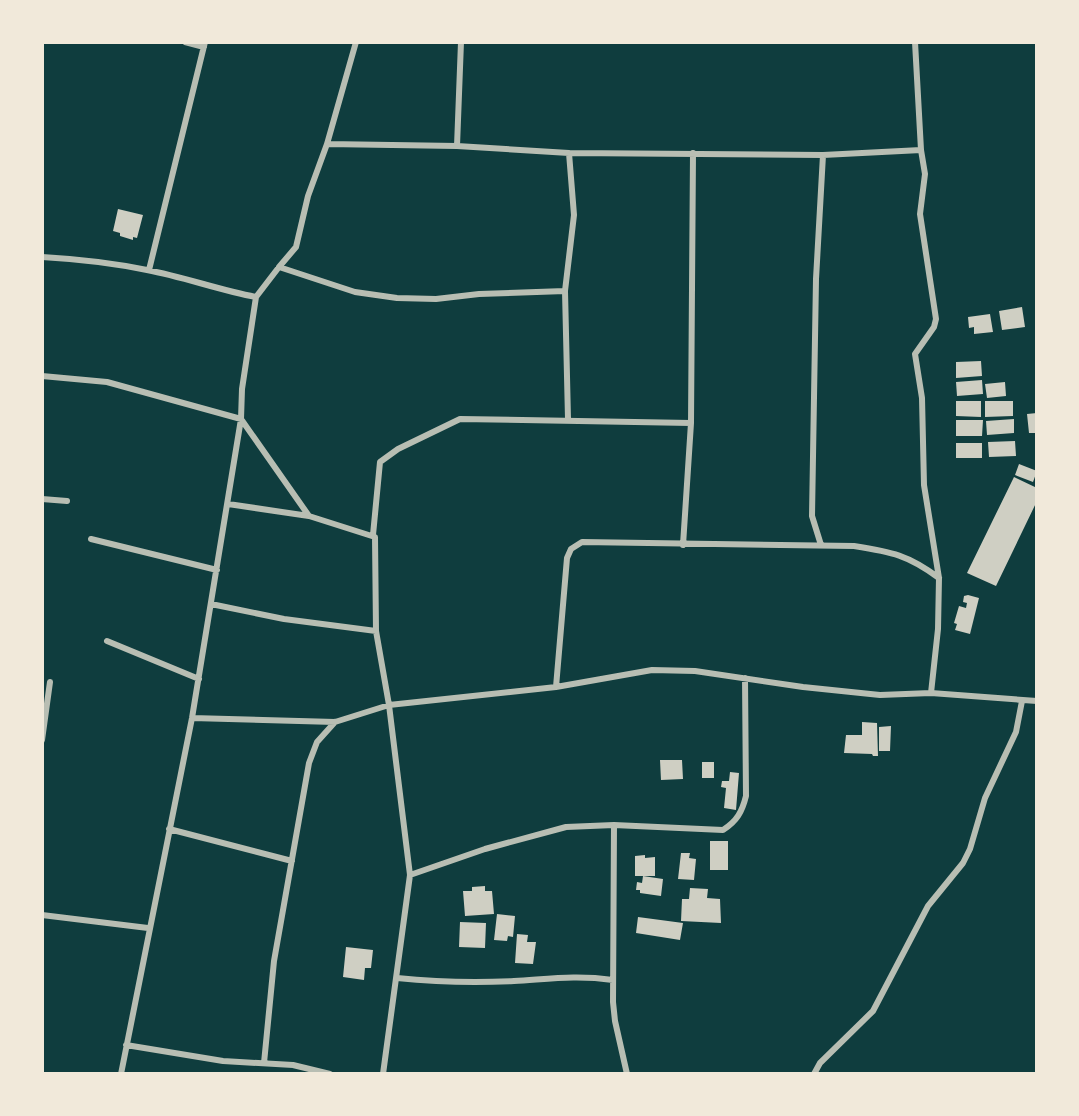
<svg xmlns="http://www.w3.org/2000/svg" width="1079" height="1116" viewBox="0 0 1079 1116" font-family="'Crimson Pro',serif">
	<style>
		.building { fill: #cfcfc3 }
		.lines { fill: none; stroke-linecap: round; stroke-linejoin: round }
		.minor { stroke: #b8beb3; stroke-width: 6 }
	</style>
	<rect width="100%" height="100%" fill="#0f3d3e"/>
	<path class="building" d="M 118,209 L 143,215 L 137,238 L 133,237 L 133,240 L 120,236 L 120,233 L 113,231 Z
		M 1022,307 L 1025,327 L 1002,330 L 999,311 Z
		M 990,314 L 993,332 L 974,334 L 974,327 L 969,328 L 968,317 Z
		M 981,361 L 982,376 L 956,378 L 956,362 Z
		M 982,380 L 983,394 L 957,396 L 956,382 Z
		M 1005,382 L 1006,396 L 987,398 L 985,384 Z
		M 956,401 L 981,401 L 981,417 L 956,416 Z
		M 985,401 L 1013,401 L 1013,416 L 985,417 Z
		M 1037,413 L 1037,433 L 1029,433 L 1027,414 Z
		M 1014,419 L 1014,433 L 987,435 L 986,421 Z
		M 956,420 L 983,420 L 982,436 L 956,436 Z
		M 1015,441 L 1016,456 L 989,457 L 988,442 Z
		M 956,443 L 982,443 L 982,458 L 956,458 Z
		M 1019,464 L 1037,471 L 1033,482 L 1015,475 Z
		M 1014,477 L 1037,488 L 1037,501 L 996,586 L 967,573 Z
		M 968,595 L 979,598 L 970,634 L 955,630 L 957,624 L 954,623 L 959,606 L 966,608 L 967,603 L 963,602 L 964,596 Z
		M 862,722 L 877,723 L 878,756 L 873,756 L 872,754 L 844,753 L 846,735 L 862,735 Z
		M 891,726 L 890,751 L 879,751 L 879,727 Z
		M 660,760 L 682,760 L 683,779 L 661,780 Z
		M 702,762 L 714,762 L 714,778 L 702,778 Z
		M 730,772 L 739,773 L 736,810 L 724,808 L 726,788 L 721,787 L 722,781 L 729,781 Z
		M 710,841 L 728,841 L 728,870 L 710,870 Z
		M 681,853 L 690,853 L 689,858 L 696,859 L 694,880 L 678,879 Z
		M 645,855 L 645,858 L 655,857 L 655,876 L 635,876 L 635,856 Z
		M 643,876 L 663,879 L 661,896 L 640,893 L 640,890 L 636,890 L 637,882 L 642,883 Z
		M 485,886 L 485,891 L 492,891 L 494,914 L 465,916 L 463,891 L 472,891 L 472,887 Z
		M 690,888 L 708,889 L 707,898 L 720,899 L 721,923 L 681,921 L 682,899 L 689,899 Z
		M 497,914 L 515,916 L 513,937 L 508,936 L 507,941 L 494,940 Z
		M 638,917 L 683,923 L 680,940 L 636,933 Z
		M 460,922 L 486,923 L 485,948 L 459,947 Z
		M 517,934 L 528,935 L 527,942 L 536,942 L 533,964 L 515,963 Z
		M 346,947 L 373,950 L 371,968 L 365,968 L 364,980 L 343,977 Z"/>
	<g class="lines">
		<path class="minor" d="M 185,42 L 204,47
			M 915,42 L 921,150 L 925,174 L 920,214 L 936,319 L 934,327 L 915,354 L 922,398 L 924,485 L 939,578 L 938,629 L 931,693
			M 327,144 L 457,146 L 569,153 L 823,155 L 921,150
			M 457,146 L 461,42
			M 42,257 C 77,259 113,263 147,270 C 184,277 219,290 256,297 L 242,389 L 241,419 L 192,718 L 121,1074
			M 279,267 L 296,247 L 308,196 L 327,144 L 356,42
			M 149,270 L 205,42
			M 256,297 L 279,267 L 355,292 L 397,298 L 436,299 L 479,294 L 565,291
			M 42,376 L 107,382 L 241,419 L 309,516 L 375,537 L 376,631 L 389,705 L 410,875 L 383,1074
			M 568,419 L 565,291 L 574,215 L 569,153
			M 42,499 L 67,501
			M 228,504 L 309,516
			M 373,535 L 380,462 L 398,449 L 460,419 L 691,423
			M 91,539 L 217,570
			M 683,545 L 691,423 L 693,153
			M 821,545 L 812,516 L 816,279 L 823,155
			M 211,604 L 284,619 L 376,631
			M 107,641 L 199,679
			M 556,687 L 567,558 L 571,549 L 582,542 L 854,546 C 892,552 908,555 939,578
			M 192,718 L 335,722 L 389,705 L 556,687 L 652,670 L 695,671 L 803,687 L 880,695 L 931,693 L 1037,701
			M 42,740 L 50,682
			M 614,825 L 613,1002 L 615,1021 L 627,1074
			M 169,829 L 292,861
			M 410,875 L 485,849 L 566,827 L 614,825 L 723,830 C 737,821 742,812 746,796 L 745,678
			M 42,915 L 148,928
			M 397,978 C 436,982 476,983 514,981 C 550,979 576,975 613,980
			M 126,1045 L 223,1061 L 293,1065 L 330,1074
			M 264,1063 L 274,961 L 309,763 L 317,742 L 335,722
			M 814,1074 L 820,1063 L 873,1011 L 928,906 L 963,863 L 970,849 L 985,798 L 1016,732 L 1022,701"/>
	</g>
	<rect width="1079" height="1116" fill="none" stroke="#f1e9da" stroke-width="88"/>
</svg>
